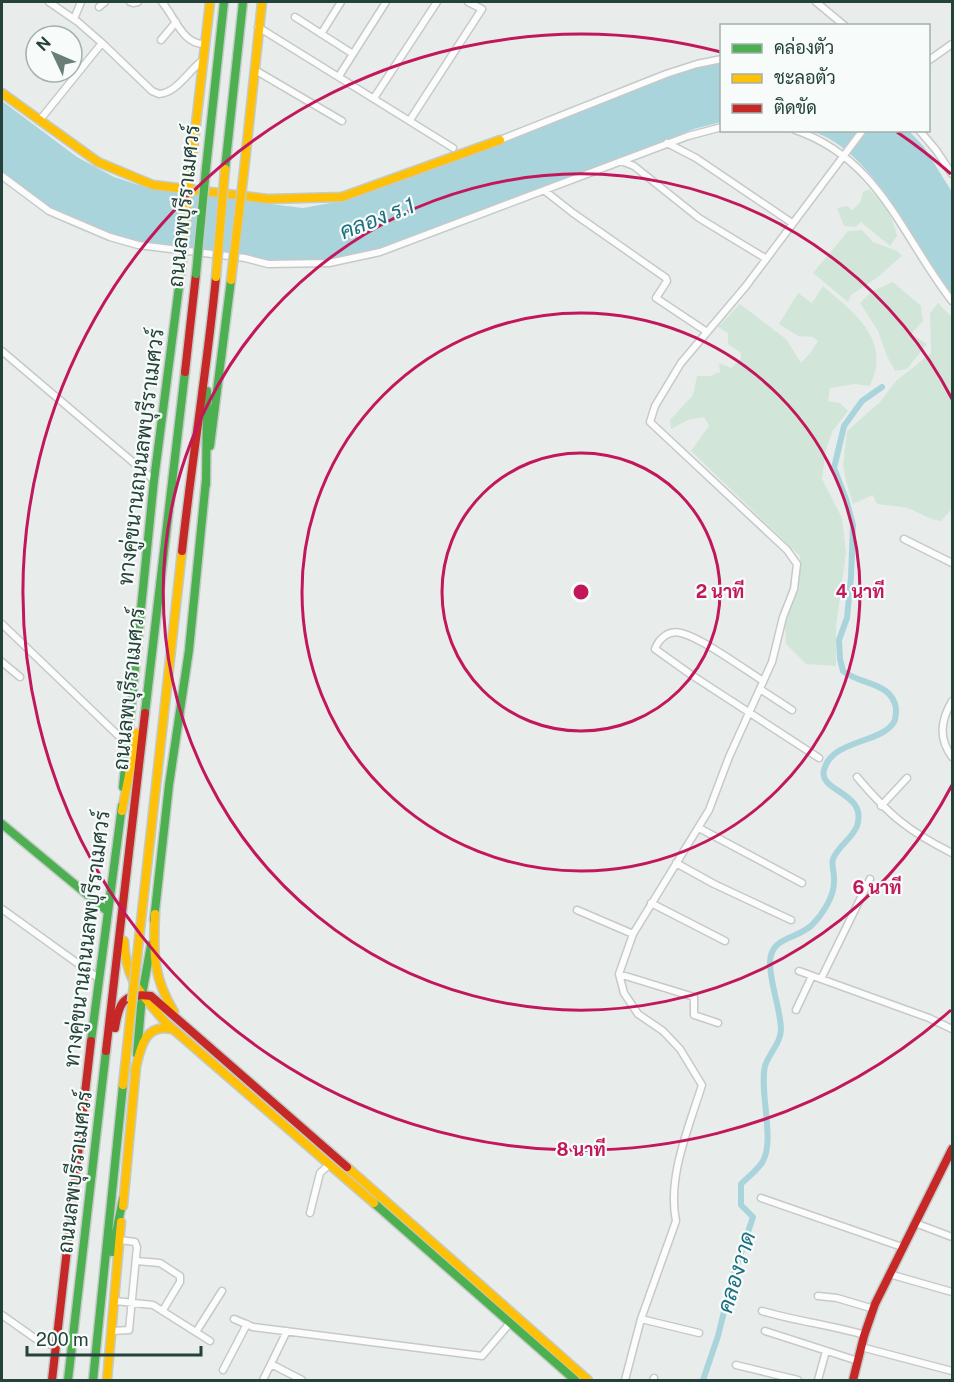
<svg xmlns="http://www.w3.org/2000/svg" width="954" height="1382" viewBox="0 0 954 1382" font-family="'Public Sans',Sarabun,sans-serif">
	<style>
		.green { fill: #d1e6d8 }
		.water { fill: #a9d4db }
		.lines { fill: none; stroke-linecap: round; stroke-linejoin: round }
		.canal { stroke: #a9d4db; stroke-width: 6 }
		.street-casing { stroke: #c5cac8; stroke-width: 9 }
		.fast-casing { stroke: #c3cbc8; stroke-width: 11 }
		.slow-casing { stroke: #c3cbc8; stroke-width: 11 }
		.jam-casing { stroke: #c3cbc8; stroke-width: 11 }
		.street { stroke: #fcfcfc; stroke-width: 6 }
		.fast { stroke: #4caf50; stroke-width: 8 }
		.slow { stroke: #ffc107; stroke-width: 8 }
		.jam { stroke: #c62828; stroke-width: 8 }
		.fast-bridge-casing { stroke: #c3cbc8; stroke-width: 11; stroke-linecap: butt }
		.slow-bridge-casing { stroke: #c3cbc8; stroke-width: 11; stroke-linecap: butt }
		.fast-bridge { stroke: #4caf50; stroke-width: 8 }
		.slow-bridge { stroke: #ffc107; stroke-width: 8 }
		.ring { fill: none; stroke: #c2185b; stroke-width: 3 }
		.labels { text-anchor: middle; stroke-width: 4.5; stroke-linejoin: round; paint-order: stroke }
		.street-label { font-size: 21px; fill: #24423a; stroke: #f7fbf9 }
		.water-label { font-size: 22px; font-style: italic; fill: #1c6f80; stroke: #f7fbf9 }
		.centre { fill: #c2185b; stroke: #f7fbf9; stroke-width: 3 }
		.ring-label { font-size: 18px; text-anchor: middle; font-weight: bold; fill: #c2185b; stroke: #f7fbf9; stroke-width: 4.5; stroke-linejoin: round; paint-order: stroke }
	</style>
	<rect width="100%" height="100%" fill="#e8edeb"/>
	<path class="green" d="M 869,189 C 883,203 893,216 897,236 L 890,246 L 861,222 L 855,227 L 844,226 L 837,208 L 847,206 L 852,210 L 860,203 L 863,192 Z
		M 862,230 L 873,242 L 897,251 L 902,256 L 878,277 L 851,295 L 848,302 L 813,273 L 848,231 Z
		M 893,282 L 921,306 L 923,321 L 911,334 L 927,344 L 907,369 L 895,371 L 887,356 L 878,331 L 860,303 L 872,291 Z
		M 823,286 C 847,307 882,331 876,368 C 875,374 872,380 870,386 L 855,384 L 830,388 L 828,401 L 840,403 L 848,411 L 832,432 L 826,450 L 822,479 L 842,518 L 846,553 L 836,627 L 836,666 L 806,664 L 786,644 L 785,623 L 799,583 L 800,556 L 691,451 L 709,426 L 704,417 L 688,420 L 671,429 L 670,420 L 693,395 L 697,376 L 710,376 L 720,372 L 719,363 L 731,368 L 741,359 L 741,353 L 728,344 L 728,333 L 718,327 L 740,304 L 786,339 L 801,363 L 810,353 L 818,341 L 813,337 L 798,336 L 779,324 L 798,293 L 812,303 Z
		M 938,303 L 952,317 L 952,509 L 941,521 C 929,520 921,513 910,509 C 899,505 887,507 876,503 L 873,495 L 853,504 L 846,481 L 843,465 L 847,431 L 880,402 L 896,381 L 931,353 L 930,313 Z"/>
	<path class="water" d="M 721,63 L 721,122 L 694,129 L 377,251 L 328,261 L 271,262 L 138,243 L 111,236 L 57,212 L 2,173 L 2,101 L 77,157 L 114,177 L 154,190 L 303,208 L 341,201 L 684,70 Z
		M 811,131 L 909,131 L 924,147 L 952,192 L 952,294 C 915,246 873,149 811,131 Z"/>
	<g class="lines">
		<path class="canal" d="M 703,1380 L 718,1336 L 731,1283 L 753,1217 L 741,1205 L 741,1184 C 748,1177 758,1170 763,1161 C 775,1140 759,1090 765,1066 C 769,1053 781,1043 781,1029 C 780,1006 770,985 770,962 C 771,936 796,940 812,925 C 822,915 834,897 834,882 C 835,874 831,866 833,859 C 838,846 852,839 857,826 C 868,792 818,792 824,770 C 832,739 881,744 894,722 C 896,718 896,713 896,709 C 893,682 860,685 843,671 L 840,659 L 839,640 L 847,618 L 851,577 L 853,525 L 846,499 L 834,468 L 844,426 L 862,401 L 882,387"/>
		<g class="street-casing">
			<path id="street" d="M 49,2 L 78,22 L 102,43 L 152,91 L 159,94 C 177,93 189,70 203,60
				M 130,2 L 133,3 L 138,2
				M 162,2 C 175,17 183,46 206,44
				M 816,2 L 845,26
				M 99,7 L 105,2
				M 295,17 L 353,54
				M 74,19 L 81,2
				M 258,27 L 453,148
				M 321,34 L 341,2
				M 161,40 L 176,22
				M 928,61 L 952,44
				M 255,70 L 342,121
				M 339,76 L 386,2
				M 374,98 L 437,2
				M 410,120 L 482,9 L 468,2
				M 39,121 L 102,43
				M 795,130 C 880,159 902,237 952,301
				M 919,130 L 936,150 L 952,174
				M 500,140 L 666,74 L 697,64 L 722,59
				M 667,143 L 696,158 L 792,223
				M 621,161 L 634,166 L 699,218 L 765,258
				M 2,176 L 49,211 L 110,237 L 138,245 L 245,258 L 268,264 L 329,263 L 380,252 L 688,136 L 722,127
				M 545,191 L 573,213 L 666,278 L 667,281 L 656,298 L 707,332
				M 2,351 L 154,480
				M 904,539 L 952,563
				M 2,624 L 126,743
				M 2,662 L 20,677
				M 763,681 C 744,669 702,638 681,633 C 669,630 659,638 655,649 L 690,674 L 819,758
				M 760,689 L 792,710
				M 952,701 C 941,720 938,738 952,757
				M 857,777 C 889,815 908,831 952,853
				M 881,806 L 907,778
				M 699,828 L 802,883
				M 676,863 L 714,884 L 791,920
				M 651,903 L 725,941
				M 2,909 L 98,978
				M 577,910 L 633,934
				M 799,971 L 929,1018 L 952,1029
				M 619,974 L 694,997 L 694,1015 L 718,1023
				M 821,979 L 870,879
				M 796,1010 L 812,976
				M 761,1198 L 902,1247
				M 310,1213 L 320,1173 L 330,1164
				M 915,1223 L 952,1237
				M 136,1261 L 160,1263 L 180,1276 L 180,1282 L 163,1310
				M 889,1274 L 952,1292
				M 818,1296 L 837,1298 L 874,1309
				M 115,1301 L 153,1305 L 210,1341
				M 762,1311 C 796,1321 831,1325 865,1335
				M 2,1315 L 36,1339 L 56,1347
				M 234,1319 L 253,1327 L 482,1356 L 510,1323
				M 641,1319 L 699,1333
				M 112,1331 L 129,1330 L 137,1247 L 135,1242 L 120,1240
				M 765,1331 L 858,1361
				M 196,1332 L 222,1291
				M 861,1347 L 952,1371
				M 271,1364 L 302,1380
				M 736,1365 L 798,1380
				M 223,1370 L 247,1324
				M 263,1380 L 287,1331
				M 625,1380 L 641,1319 L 676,1221 C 667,1177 689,1127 702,1085 L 680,1049 L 663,1031 L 638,1014 L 624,993 L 619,974 L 633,934 L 709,810 L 729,757 L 772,662 L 783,617 L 794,589 L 797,564 L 787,550 L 650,422 L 655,406 L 681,363 L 746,286 L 863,130
				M 653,1380 L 654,1378
				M 818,1380 L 826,1351"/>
		</g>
		<g class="fast-casing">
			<path id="fast" d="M 206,168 L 224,2
				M 225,169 L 243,2
				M 210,446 L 231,280
				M 206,485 L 207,391
				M 145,713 L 185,372
				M 123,787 L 154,480 L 181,271
				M 2,824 L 107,911
				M 154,920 L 169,785 L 189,650 L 206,480
				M 91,1041 L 122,806
				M 137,1054 L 142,995 L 151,945
				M 374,1203 L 575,1380
				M 112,1252 L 123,1199
				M 68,1380 L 106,1051
				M 93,1380 L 123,1085"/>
		</g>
		<g class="slow-casing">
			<path id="slow" d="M 2,93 L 98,162 L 153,185 L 268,199 L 342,197 L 500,140
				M 191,167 L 210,2
				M 244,171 L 262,2
				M 122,811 L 137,733
				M 155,914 C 153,954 153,977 174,1012
				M 124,941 C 126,982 141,993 166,1023 L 374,1203
				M 136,966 L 182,551
				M 135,1071 C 140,1050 144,1023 171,1029
				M 123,1085 L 132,1002
				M 347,1167 L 588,1380
				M 123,1206 L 136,1067
				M 107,1380 L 121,1222"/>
		</g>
		<g class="jam-casing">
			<path id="jam" d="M 185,372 L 196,274
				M 182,551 C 192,459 207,369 216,277
				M 115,1028 C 119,1003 123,992 151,996 L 347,1167
				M 106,1051 L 145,713
				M 52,1380 L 91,1041
				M 853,1380 L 864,1336 L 875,1304 L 952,1149"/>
		</g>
		<use href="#street" class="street"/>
		<use href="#fast" class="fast"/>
		<use href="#slow" class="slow"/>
		<use href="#jam" class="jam"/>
		<g class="fast-bridge-casing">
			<path id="fast-bridge" d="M 196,274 L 206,168"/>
		</g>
		<g class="slow-bridge-casing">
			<path id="slow-bridge" d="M 181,271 L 191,167
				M 216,277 L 225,169
				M 231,280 L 244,171
				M 132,1002 L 136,966"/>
		</g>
		<use href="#fast-bridge" class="fast-bridge"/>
		<use href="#slow-bridge" class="slow-bridge"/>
	</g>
	<g class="ring">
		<circle cx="581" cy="592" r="139"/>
		<circle cx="581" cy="592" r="279"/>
		<path d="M952 785A418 418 0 1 1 952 399"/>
		<path d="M951 1010A558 558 0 1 1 721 52M897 132A558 558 0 0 1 951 174"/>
	</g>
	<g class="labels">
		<g class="street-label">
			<text transform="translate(184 206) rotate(-84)" y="7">ถนนลพบุรีราเมศวร์</text>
			<text transform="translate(141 457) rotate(-83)" y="7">ทางคู่ขนานถนนลพบุรีราเมศวร์</text>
			<text transform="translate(129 689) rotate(-84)" y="7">ถนนลพบุรีราเมศวร์</text>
			<text transform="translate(87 939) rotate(-83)" y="7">ทางคู่ขนานถนนลพบุรีราเมศวร์</text>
			<text transform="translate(75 1172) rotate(-83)" y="7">ถนนลพบุรีราเมศวร์</text>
		</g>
		<g class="water-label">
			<text transform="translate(377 218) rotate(-21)" y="8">คลอง ร.1</text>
			<text transform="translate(736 1272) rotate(-73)" y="8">คลองวาด</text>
		</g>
	</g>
	<circle cx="581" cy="592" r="9" class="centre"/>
	<g class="ring-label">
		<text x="720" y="598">2 นาที</text>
		<text x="860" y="598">4 นาที</text>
		<text x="877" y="894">6 นาที</text>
		<text x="581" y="1156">8 นาที</text>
	</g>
	<rect width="954" height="1382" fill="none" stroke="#24423a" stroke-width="6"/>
	<rect x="720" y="24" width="210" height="108" fill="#f7fbf9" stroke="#a3b1ad" stroke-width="1.5"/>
	<rect x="732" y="44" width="30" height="9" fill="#4caf50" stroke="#a3b1ad" stroke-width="1.5"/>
	<text x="774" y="54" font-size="18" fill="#24423a">คล่องตัว</text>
	<rect x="732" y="74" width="30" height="9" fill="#ffc107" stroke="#a3b1ad" stroke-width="1.5"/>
	<text x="774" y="84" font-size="18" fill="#24423a">ชะลอตัว</text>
	<rect x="732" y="104" width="30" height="9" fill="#c62828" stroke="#a3b1ad" stroke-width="1.5"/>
	<text x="774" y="114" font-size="18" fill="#24423a">ติดขัด</text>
	<g transform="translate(54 54) rotate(314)"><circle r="28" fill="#f7fbf9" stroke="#a3b1ad" stroke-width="1.5"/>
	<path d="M0-4.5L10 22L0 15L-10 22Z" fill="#697e78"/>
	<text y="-9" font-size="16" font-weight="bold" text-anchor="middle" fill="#24423a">N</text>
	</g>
	<path d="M27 1346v9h174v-9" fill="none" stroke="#24423a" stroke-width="3"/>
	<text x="36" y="1346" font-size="18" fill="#24423a" stroke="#f7fbf9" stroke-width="4.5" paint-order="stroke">200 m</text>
</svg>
